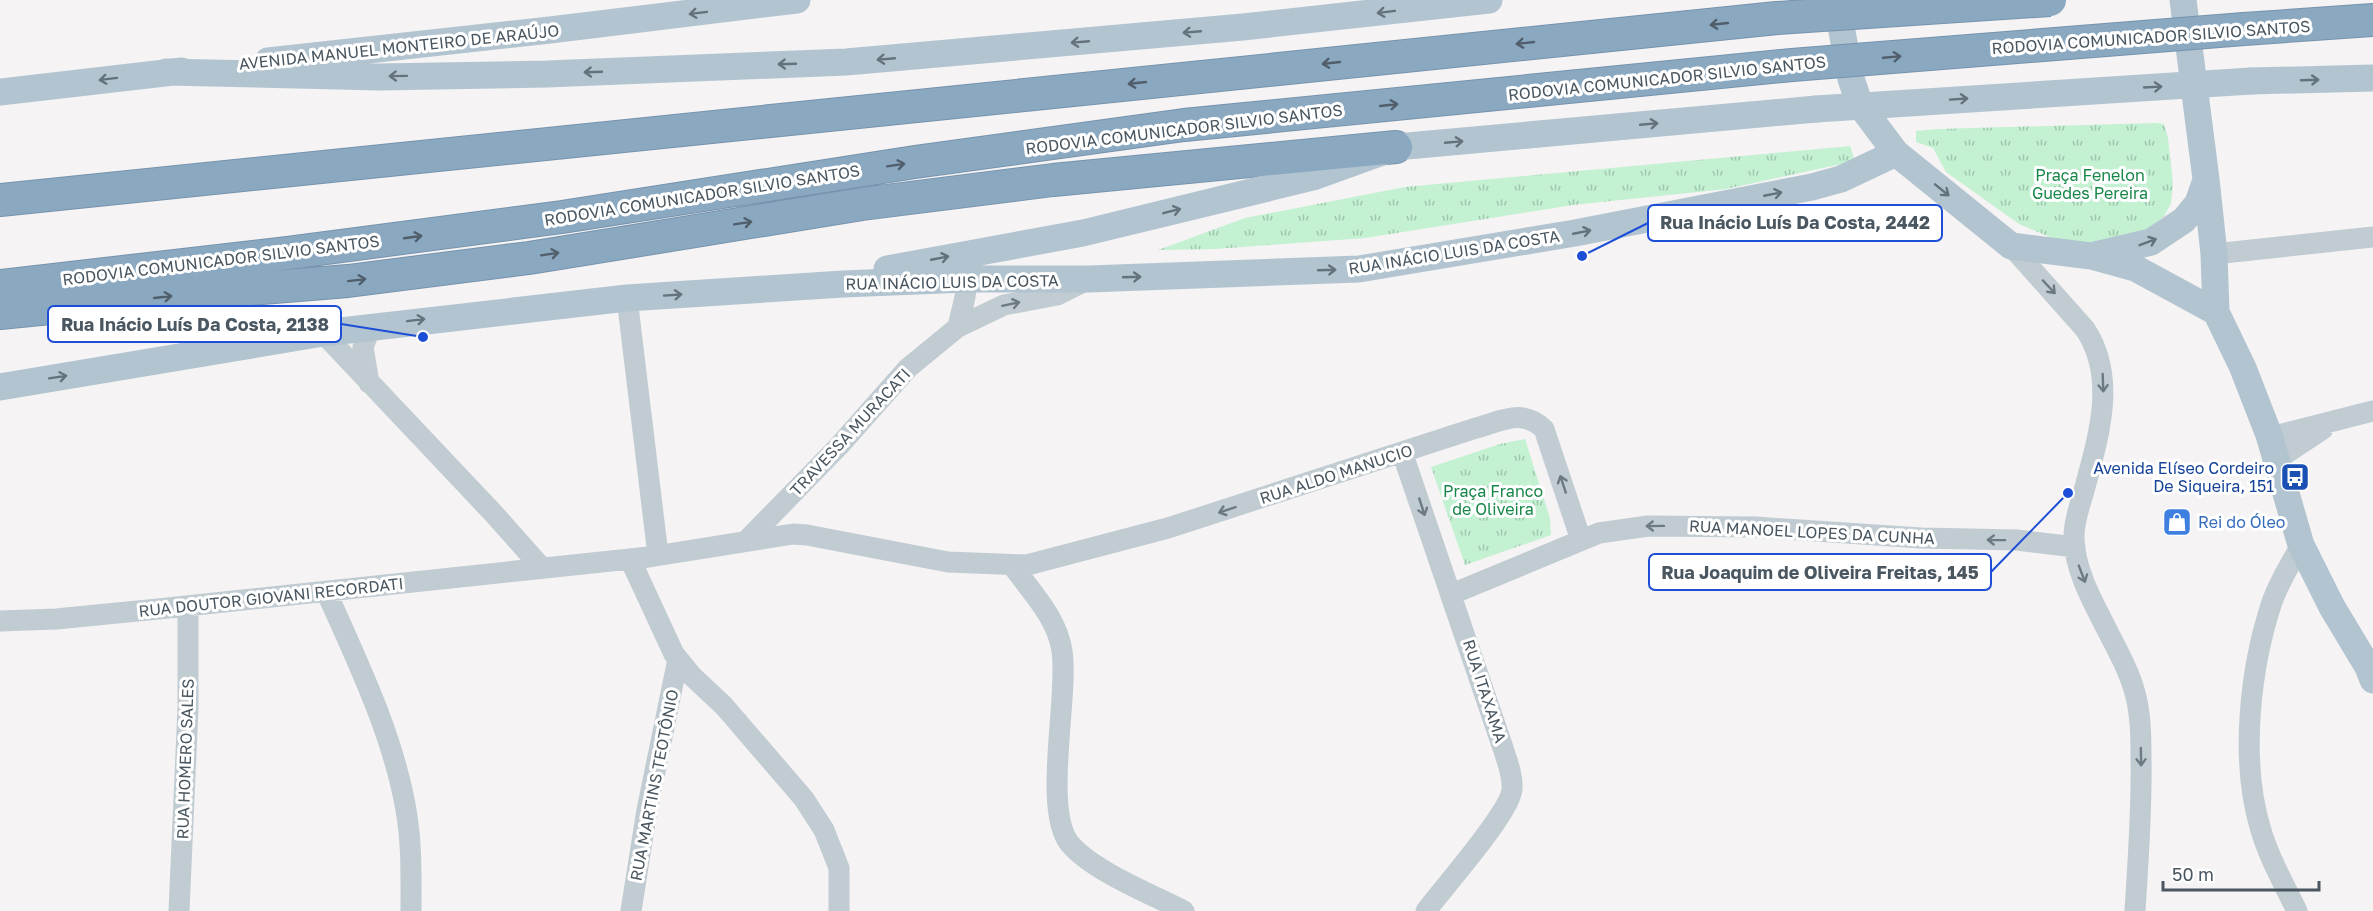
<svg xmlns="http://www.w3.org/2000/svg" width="2373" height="911" viewBox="0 0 2373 911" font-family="'Golos Text',sans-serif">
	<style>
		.grass { fill: url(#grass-tufts) }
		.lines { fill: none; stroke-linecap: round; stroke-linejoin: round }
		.highway-casing { stroke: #7693ad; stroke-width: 34 }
		.minor { stroke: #c1cbd2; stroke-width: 21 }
		.major { stroke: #b3c4d1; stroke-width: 27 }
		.highway { stroke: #8ba8c1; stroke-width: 32 }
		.highway-bridge-casing { stroke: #7693ad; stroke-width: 34; stroke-linecap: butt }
		.major-bridge { stroke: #b3c4d1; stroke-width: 27 }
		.highway-bridge { stroke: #8ba8c1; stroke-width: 32 }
		.oneway { stroke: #64727d }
		.oneway2 { stroke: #505f6b }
		.oneway3 { stroke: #6e7a83 }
		.labels { text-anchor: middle; stroke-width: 6; stroke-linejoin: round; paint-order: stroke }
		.street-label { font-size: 16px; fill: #4a5761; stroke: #fff }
		.park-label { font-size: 16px; fill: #178649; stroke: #fff }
		.transit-label { font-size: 16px; fill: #164399; stroke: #fff; text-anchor: end }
		.shop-label { font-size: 16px; fill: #366cbe; stroke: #fff; text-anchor: start }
		.leader { fill: none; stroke: #1d4ed8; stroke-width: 2 }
		.callout-dot { fill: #1d4ed8; stroke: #fff; stroke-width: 2 }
		.callout { fill: #fff; stroke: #1d4ed8; stroke-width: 2 }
		.callout-label { font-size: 18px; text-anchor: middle; font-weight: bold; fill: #4a5761 }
	</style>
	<defs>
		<pattern id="grass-tufts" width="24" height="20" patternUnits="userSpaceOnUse" patternTransform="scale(1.5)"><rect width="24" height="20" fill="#c3f1d2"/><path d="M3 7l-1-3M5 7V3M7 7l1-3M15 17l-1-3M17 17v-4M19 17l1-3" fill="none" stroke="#a0c6ae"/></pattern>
	</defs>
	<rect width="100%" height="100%" fill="#f5f3f3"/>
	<path class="grass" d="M 2155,123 L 2164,124 L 2168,138 L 2173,183 L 2171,203 L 2165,215 L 2149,229 L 2088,243 L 2055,239 L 2019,224 L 1946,172 L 1933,148 L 1916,142 L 1916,131 L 1938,129 Z
		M 1850,146 L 1855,161 L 1726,189 L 1573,205 L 1365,238 L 1215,249 L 1158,250 L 1245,218 L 1405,187 Z
		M 1525,439 L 1550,518 L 1551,535 L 1465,565 L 1431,467 L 1500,444 Z"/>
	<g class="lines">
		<g class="highway-casing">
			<path id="highway" d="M 2244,29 L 2373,20
				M 0,200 L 1777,18
				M 0,286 L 288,253 L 562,217 L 915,162 L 1184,125 L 1792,65
				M 0,313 L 212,292 L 348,281 L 529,258 L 862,204 L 1053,180 L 1396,147"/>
		</g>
		<path class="minor" d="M 2011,246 L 2085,329 C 2117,377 2099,435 2085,487 C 2081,503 2074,519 2074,536 C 2073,586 2122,644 2135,693 C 2141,715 2141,737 2141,760 C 2142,811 2138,861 2135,911
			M 2214,254 L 2373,237
			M 627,298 L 658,555
			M 958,327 L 965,297 L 967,279
			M 323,333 L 494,514 L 542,568
			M 369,383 L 363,347 L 371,326
			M 2269,435 L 2271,437 L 2373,411
			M 1402,452 L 1503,748 C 1507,761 1513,775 1512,789 C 1511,812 1443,888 1426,911
			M 2276,460 L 2323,429
			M 746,541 L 839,446 L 908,368 L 958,327 L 1004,305 L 1057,295 L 1087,280
			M 630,559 L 674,654 L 692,676 L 724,706 L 804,799 L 824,830 L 839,868 L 839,911
			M 1012,565 C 1031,592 1057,617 1062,651 C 1069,696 1042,810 1070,844 C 1093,871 1151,894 1184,911
			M 326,591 C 357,661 393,734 406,810 C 412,844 411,877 411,911
			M 1452,594 L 1599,533 L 1648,526 L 1755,527 L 1921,538 L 2017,540 L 2075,547
			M 0,621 L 56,619 L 158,609 L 649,557 L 793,534 L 807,535 L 948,562 L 1027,565 L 1168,528 L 1476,428 C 1502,421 1522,408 1544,429 L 1581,540
			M 179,911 L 188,708 L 188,606
			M 631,911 L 647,810 L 678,659
			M 2297,911 C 2284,884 2268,856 2260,827 C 2240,759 2250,668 2272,602 C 2279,582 2291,563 2301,545"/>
		<path class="major" d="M 1836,0 L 1851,79 L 1860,105 L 1896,153 L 2011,246 L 2091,256 L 2151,242 L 2184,220 L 2198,203 L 2206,180
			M 2183,0 L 2206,179 L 2214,254 L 2216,312 L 2243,368 L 2269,435 L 2301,545 L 2332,607 L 2368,667 L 2373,680
			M 268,61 L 550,30 L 797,0
			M 166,72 L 379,77 L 547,74 L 846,62 L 1243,27 L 1489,0
			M 2251,81 L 2373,78
			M 0,92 L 182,71
			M 2095,257 L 2135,268 L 2216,312
			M 887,269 L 1083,233 L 1313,177 L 1396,147 L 1816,109
			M 0,387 L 323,333 L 627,298 L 843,284 L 967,279 L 1089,279 L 1359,269 L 1575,233 L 1812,187 L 1841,179 L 1896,153"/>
		<use href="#highway" class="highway"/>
		<g class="highway-bridge-casing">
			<path id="highway-bridge" d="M 1777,18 L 2050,0
				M 1792,65 L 2244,29"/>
		</g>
		<path class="major-bridge" d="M 1816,109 L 2251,81"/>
		<use href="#highway-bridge" class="highway-bridge"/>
	</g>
	<defs><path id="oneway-shaft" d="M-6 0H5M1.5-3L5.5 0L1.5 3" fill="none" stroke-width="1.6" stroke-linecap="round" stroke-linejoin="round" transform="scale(1.5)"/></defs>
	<g class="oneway">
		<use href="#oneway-shaft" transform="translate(1386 12) rotate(173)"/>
		<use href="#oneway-shaft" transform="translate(698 13) rotate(173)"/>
		<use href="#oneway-shaft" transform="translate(1192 32) rotate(175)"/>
		<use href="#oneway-shaft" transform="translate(1080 42) rotate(175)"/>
		<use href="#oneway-shaft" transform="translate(886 59) rotate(175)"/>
		<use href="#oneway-shaft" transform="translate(787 64) rotate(178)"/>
		<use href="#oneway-shaft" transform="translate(593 72) rotate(178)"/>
		<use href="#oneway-shaft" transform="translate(398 76) rotate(179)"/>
		<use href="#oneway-shaft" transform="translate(108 79) rotate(173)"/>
		<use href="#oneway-shaft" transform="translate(2310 80) rotate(-2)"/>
		<use href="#oneway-shaft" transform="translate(2153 87) rotate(-3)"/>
		<use href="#oneway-shaft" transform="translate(1959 99) rotate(-4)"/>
		<use href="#oneway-shaft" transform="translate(1649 124) rotate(-5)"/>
		<use href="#oneway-shaft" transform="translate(1454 142) rotate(-5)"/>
		<use href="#oneway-shaft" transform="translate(1942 190) rotate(39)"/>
		<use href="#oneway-shaft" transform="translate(1773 194) rotate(-11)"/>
		<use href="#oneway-shaft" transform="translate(1172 211) rotate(-14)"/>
		<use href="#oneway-shaft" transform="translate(1582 232) rotate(-11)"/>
		<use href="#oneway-shaft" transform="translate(2148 242) rotate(-21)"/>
		<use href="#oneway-shaft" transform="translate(940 258) rotate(-11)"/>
		<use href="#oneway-shaft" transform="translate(1327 270) rotate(-2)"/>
		<use href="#oneway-shaft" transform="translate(1132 277) rotate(-2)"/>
		<use href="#oneway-shaft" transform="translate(673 295) rotate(-4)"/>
		<use href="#oneway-shaft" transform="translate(416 320) rotate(-7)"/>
		<use href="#oneway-shaft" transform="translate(58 377) rotate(-9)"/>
	</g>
	<g class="oneway2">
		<use href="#oneway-shaft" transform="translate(1719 24) rotate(174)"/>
		<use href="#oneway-shaft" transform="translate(1525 43) rotate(174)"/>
		<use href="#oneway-shaft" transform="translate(1892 57) rotate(-5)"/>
		<use href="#oneway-shaft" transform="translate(1331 63) rotate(174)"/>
		<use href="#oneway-shaft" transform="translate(1137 83) rotate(174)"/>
		<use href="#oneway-shaft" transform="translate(1389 105) rotate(-6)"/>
		<use href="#oneway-shaft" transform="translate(896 165) rotate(-9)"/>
		<use href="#oneway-shaft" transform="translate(743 223) rotate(-9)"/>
		<use href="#oneway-shaft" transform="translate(413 237) rotate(-8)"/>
		<use href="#oneway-shaft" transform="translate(550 254) rotate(-9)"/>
		<use href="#oneway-shaft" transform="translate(357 280) rotate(-7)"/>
		<use href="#oneway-shaft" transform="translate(163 297) rotate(-6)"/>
	</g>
	<g class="oneway3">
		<use href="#oneway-shaft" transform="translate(2049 287) rotate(47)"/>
		<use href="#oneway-shaft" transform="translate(1011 304) rotate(-12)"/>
		<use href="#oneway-shaft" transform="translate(2103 383) rotate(88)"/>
		<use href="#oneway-shaft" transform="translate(1563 484) rotate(-108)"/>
		<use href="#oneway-shaft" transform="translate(1422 507) rotate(72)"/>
		<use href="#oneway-shaft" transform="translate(1227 510) rotate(161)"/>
		<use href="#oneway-shaft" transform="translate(1655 526) rotate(179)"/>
		<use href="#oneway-shaft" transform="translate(1996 540) rotate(-179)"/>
		<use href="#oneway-shaft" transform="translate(2082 574) rotate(69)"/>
		<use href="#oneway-shaft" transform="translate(2141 757) rotate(89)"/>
	</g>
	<defs>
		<g id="bus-square" transform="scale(1.5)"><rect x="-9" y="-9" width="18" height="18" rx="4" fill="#1a4fb4" stroke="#fff"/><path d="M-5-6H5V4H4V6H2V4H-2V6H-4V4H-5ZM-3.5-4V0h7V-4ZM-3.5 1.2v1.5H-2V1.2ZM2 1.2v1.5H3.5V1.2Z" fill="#fff"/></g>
		<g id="shop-square" transform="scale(1.5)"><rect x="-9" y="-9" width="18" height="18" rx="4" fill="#3f7fe0" stroke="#fff"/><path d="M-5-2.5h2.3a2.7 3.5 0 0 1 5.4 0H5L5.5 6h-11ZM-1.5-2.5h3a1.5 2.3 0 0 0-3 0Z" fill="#fff"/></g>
	</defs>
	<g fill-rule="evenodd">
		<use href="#bus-square" x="2295" y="477"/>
		<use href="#shop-square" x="2177" y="522"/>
	</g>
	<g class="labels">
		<g class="street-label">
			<text transform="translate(2151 37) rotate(-4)" y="6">RODOVIA COMUNICADOR SILVIO SANTOS</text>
			<text transform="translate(399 47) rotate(-6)" y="6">AVENIDA MANUEL MONTEIRO DE ARAÚJO</text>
			<text transform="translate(1667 78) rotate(-6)" y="6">RODOVIA COMUNICADOR SILVIO SANTOS</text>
			<text transform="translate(1184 129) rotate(-7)" y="6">RODOVIA COMUNICADOR SILVIO SANTOS</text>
			<text transform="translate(702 195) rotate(-9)" y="6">RODOVIA COMUNICADOR SILVIO SANTOS</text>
			<text transform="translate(1454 252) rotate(-9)" y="6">RUA INÁCIO LUIS DA COSTA</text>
			<text transform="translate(221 260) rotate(-7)" y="6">RODOVIA COMUNICADOR SILVIO SANTOS</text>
			<text transform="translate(952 282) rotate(-1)" y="6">RUA INÁCIO LUIS DA COSTA</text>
			<text transform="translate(850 432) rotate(-47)" y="6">TRAVESSA MURACATI</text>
			<text transform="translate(1336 474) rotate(-18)" y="6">RUA ALDO MANUCIO</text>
			<text transform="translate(1812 532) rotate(3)" y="6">RUA MANOEL LOPES DA CUNHA</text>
			<text transform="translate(271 597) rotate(-6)" y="6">RUA DOUTOR GIOVANI RECORDATI</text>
			<text transform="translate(1485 691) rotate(72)" y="6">RUA ITAXAMA</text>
			<text transform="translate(185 759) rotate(-88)" y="6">RUA HOMERO SALES</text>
			<text transform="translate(654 785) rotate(-79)" y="6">RUA MARTINS TEOTÔNIO</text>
		</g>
		<g class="park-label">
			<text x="2090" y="181">Praça Fenelon<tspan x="2090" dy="18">Guedes Pereira</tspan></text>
			<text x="1493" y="497">Praça Franco<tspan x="1493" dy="18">de Oliveira</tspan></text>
		</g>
		<g class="transit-label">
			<text x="2274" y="474">Avenida Elíseo Cordeiro<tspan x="2274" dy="18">De Siqueira, 151</tspan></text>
		</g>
		<g class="shop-label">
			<text x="2198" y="528">Rei do Óleo</text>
		</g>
	</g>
	<path class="leader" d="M1582 256L1648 223M423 337L341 324M2068 493L1991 572"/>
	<g class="callout-dot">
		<circle cx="1582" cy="256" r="6"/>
		<circle cx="423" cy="337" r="6"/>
		<circle cx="2068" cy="493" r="6"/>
	</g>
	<g class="callout">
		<rect x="1648" y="205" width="294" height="36" rx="6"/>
		<rect x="48" y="306" width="293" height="36" rx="6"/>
		<rect x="1649" y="554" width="342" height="36" rx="6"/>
	</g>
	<g class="callout-label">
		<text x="1795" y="229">Rua Inácio Luís Da Costa, 2442</text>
		<text x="195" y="331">Rua Inácio Luís Da Costa, 2138</text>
		<text x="1820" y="579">Rua Joaquim de Oliveira Freitas, 145</text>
	</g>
	<path d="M2163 881v9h156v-9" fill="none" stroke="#4a5761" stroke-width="3"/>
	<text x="2172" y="881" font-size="18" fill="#4a5761" stroke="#ffffff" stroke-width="4.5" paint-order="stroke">50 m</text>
</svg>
